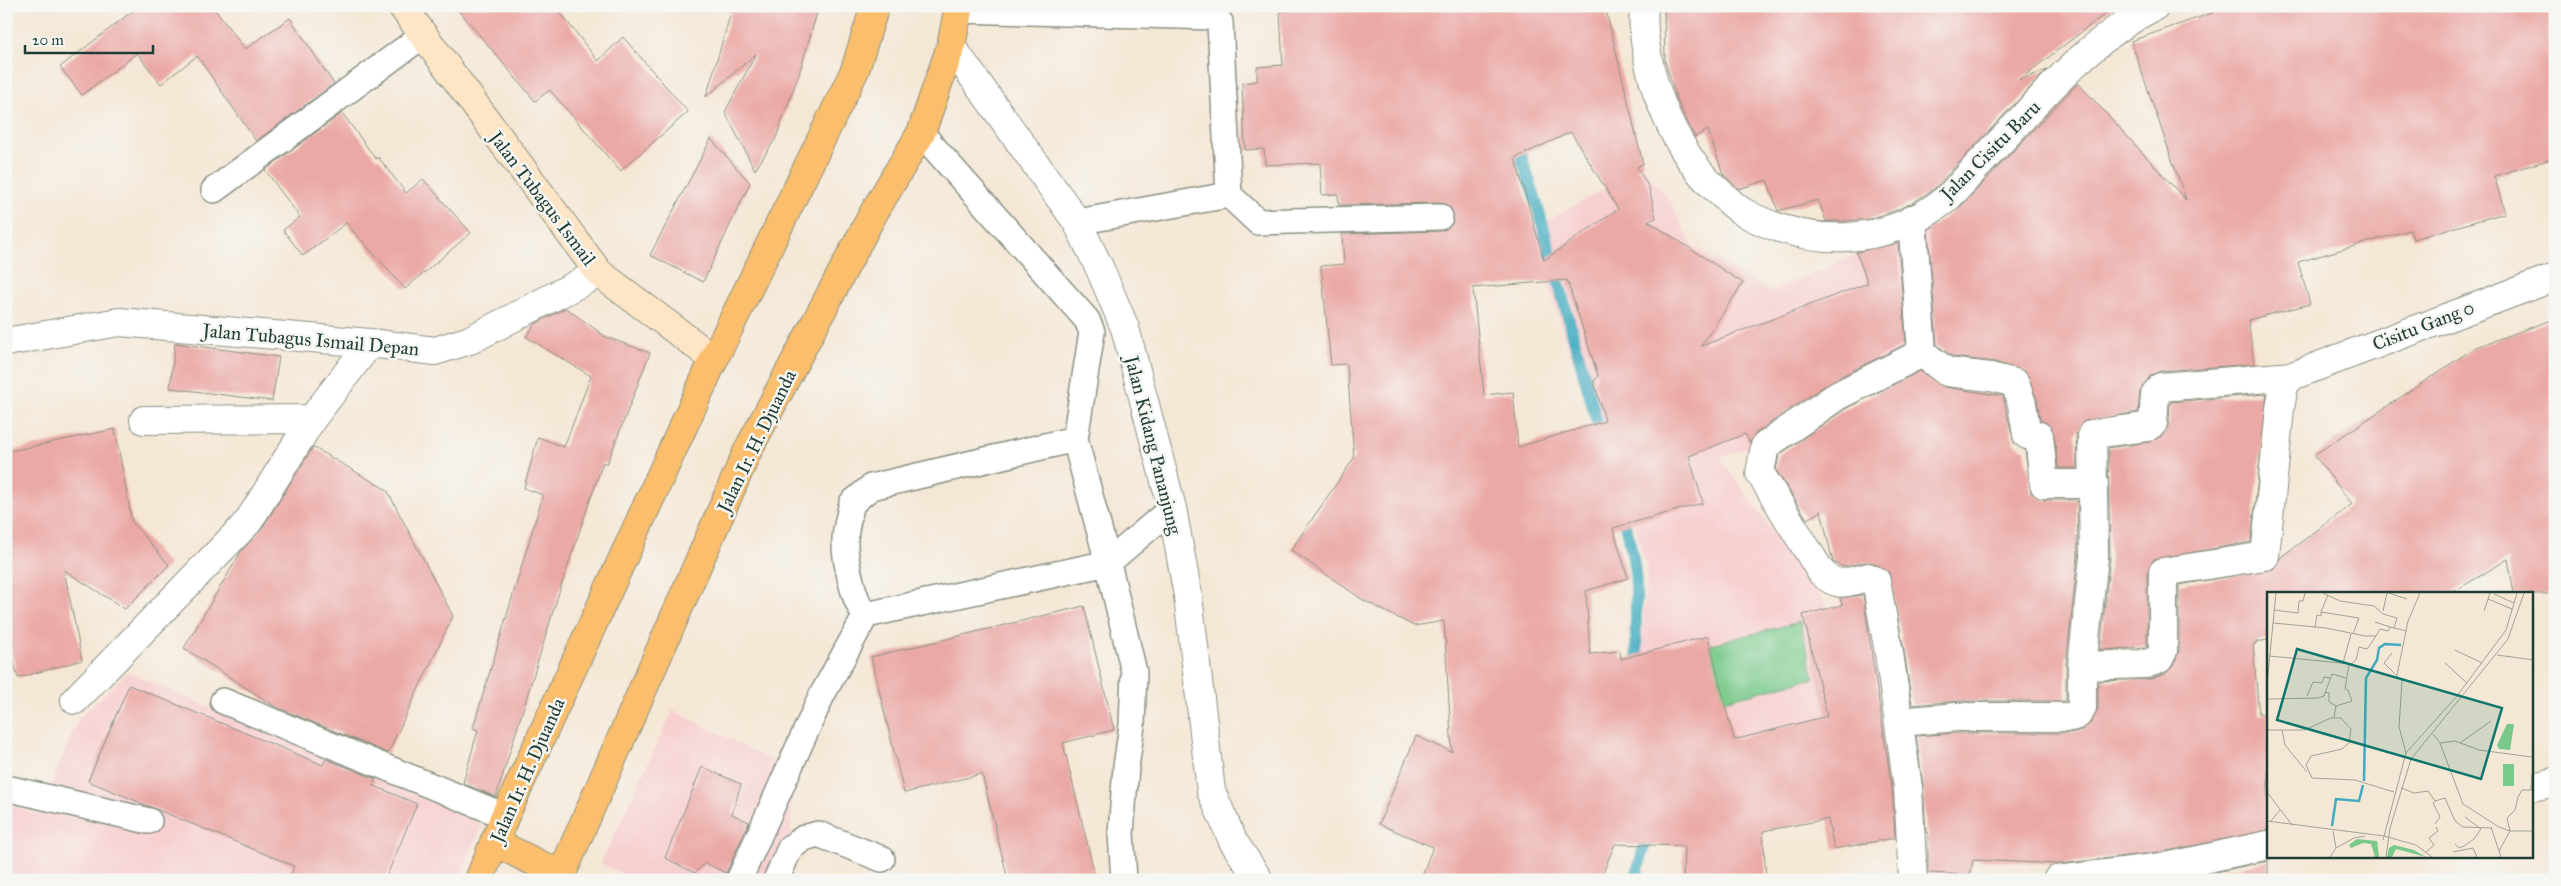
<svg xmlns="http://www.w3.org/2000/svg" width="2561" height="886" viewBox="0 0 2561 886" font-family="'IM FELL Great Primer',serif">
	<style>
		.built { fill: #f7cfd0 }
		.green { fill: #78c98a; stroke: #4c835f }
		.lines { fill: none; stroke-linecap: round; stroke-linejoin: round }
		.stream { stroke: #40abc0; stroke-width: 12 }
		.building { fill: #eba9a6; fill-rule: evenodd }
		.lane-casing { stroke: #8a9284; stroke-width: 28 }
		.street-casing { stroke: #8a9284; stroke-width: 30 }
		.secondary-casing { stroke: #8a9284; stroke-width: 30 }
		.primary-casing { stroke: #8a9284; stroke-width: 30 }
		.lane { stroke: #fff; stroke-width: 25 }
		.street { stroke: #fff; stroke-width: 28 }
		.secondary { stroke: #fde5c5; stroke-width: 28 }
		.primary { stroke: #fabe6d; stroke-width: 28 }
		.labels { text-anchor: middle; stroke-width: 5; stroke-linejoin: round; paint-order: stroke }
		.street-label { font-size: 19px; fill: #1f3d34; stroke: #f6f6f2 }
		.inset-river { fill: none; stroke: #40abc0; stroke-width: 2.5 }
		.inset-road { fill: none; stroke: #9fa395; stroke-width: 1 }
		.view { fill: #0f766e; fill-opacity: 0.15; stroke: #0f766e; stroke-width: 2.5 }
		.inset-edge { fill: none; stroke: #1f3d34; stroke-width: 2.5 }
	</style>
	<rect width="100%" height="100%" fill="#f6f6f2"/>
	<filter id="ink" filterUnits="userSpaceOnUse"><feTurbulence type="fractalNoise" baseFrequency=".02" numOctaves="2"/><feDisplacementMap in="SourceGraphic" scale="10" xChannelSelector="R" yChannelSelector="G"/><feConvolveMatrix kernelMatrix="1 2 1 2 8 2 1 2 1" color-interpolation-filters="sRGB"/></filter>
	<filter id="wash" filterUnits="userSpaceOnUse"><feTurbulence type="fractalNoise" baseFrequency=".0096" numOctaves="4" result="noise"/><feDisplacementMap in="SourceGraphic" scale="20" xChannelSelector="R" yChannelSelector="G"/><feGaussianBlur stdDeviation="1.12" result="paint"/><feColorMatrix in="noise" values="0 0 0 0 0 0 0 0 0 0 0 0 0 0 0 0 0 1.4 0 .05"/><feComposite in="paint" operator="in"/></filter>
	<g filter="url(#wash)">
		<rect width="100%" height="100%" fill="#f5e7d5"/>
		<path class="built" d="M 1642,167 L 1670,200 L 1691,245 L 1770,292 L 1931,223 L 1940,346 L 1776,409 L 1785,432 L 1720,458 L 1828,607 L 1870,600 L 1890,699 L 1872,701 L 1892,778 L 1688,832 L 1641,652 L 1647,570 L 1634,522 L 1577,371 L 1530,231 Z
			M 128,672 L 482,824 L 459,880 L 6,880 L 6,803 L 39,815 L 78,719 Z
			M 673,710 L 792,771 L 791,840 L 759,880 L 633,880 L 601,863 Z"/>
		<path class="green" d="M 1800,622 L 1814,678 L 1723,701 L 1708,645 Z"/>
		<g class="lines">
			<path class="stream" d="M 1516,140 L 1536,201 L 1602,440
				M 1621,510 C 1628,535 1635,560 1636,586 C 1637,614 1633,643 1640,670
				M 1635,880 L 1649,829"/>
		</g>
		<g id="blocks">
			<path class="building" d="M 139,6 L 212,6 L 245,49 L 290,18 L 334,84 L 256,141 L 197,56 L 161,84 L 137,53 L 82,95 L 60,67 Z
				M 455,6 L 555,6 L 598,61 L 623,37 L 688,112 L 620,171 L 550,90 L 535,101 Z
				M 733,6 L 819,6 L 799,74 L 776,138 L 755,170 L 725,112 L 756,54 L 706,97 Z
				M 1369,6 L 1605,6 L 1643,164 L 1637,167 L 1649,188 L 1656,218 L 1648,221 L 1743,283 L 1701,346 L 1868,283 L 1856,252 L 1898,243 L 1906,344 L 1828,383 L 1756,433 L 1750,443 L 1745,434 L 1689,456 L 1703,503 L 1613,528 L 1628,578 L 1586,591 L 1590,654 L 1620,651 L 1621,659 L 1708,636 L 1734,740 L 1827,716 L 1803,615 L 1842,605 L 1840,598 L 1863,595 L 1892,790 L 1895,838 L 1834,849 L 1828,819 L 1763,831 L 1766,880 L 1683,880 L 1684,846 L 1615,844 L 1600,880 L 1420,880 L 1433,847 L 1379,824 L 1416,736 L 1452,752 L 1444,621 L 1414,626 L 1363,600 L 1291,550 L 1354,458 L 1347,364 L 1331,365 L 1321,266 L 1344,264 L 1342,234 L 1440,231 L 1452,224 L 1454,216 L 1447,205 L 1440,203 L 1339,205 L 1338,194 L 1322,195 L 1320,163 L 1265,165 L 1264,149 L 1245,150 L 1242,83 L 1257,81 L 1257,67 L 1283,65 L 1280,11 ZM 1571,132 L 1618,209 L 1544,260 L 1515,158 ZM 1567,280 L 1598,376 L 1594,381 L 1605,421 L 1518,447 L 1513,392 L 1484,395 L 1473,288 Z
				M 1664,6 L 2115,6 L 2019,80 L 2047,70 L 1935,188 L 1914,202 L 1892,212 L 1869,219 L 1845,221 L 1826,221 L 1818,200 L 1778,211 L 1767,180 L 1739,189 L 1723,174 L 1708,130 L 1695,137 L 1677,100 L 1665,61 Z
				M 2232,6 L 2555,6 L 2555,158 L 2494,176 L 2505,213 L 2413,239 L 2410,230 L 2298,262 L 2310,304 L 2248,320 L 2254,364 L 2160,371 L 2150,376 L 2140,392 L 2138,412 L 2083,422 L 2076,434 L 2077,468 L 2058,468 L 2054,434 L 2047,423 L 2040,420 L 2037,399 L 2026,372 L 1995,362 L 1953,357 L 1937,345 L 1928,230 L 1961,206 L 2078,83 L 2186,200 L 2131,41 Z
				M 342,113 L 376,159 L 378,157 L 406,193 L 423,179 L 471,233 L 405,289 L 346,223 L 303,256 L 283,230 L 300,217 L 265,170 Z
				M 711,139 L 750,183 L 703,282 L 650,255 Z
				M 566,308 L 606,337 L 650,353 L 607,464 L 603,462 L 560,589 L 496,797 L 463,783 L 478,730 L 473,728 L 543,495 L 524,488 L 538,437 L 564,447 L 591,376 L 526,337 L 535,324 Z
				M 2555,319 L 2555,594 L 2514,594 L 2508,559 L 2450,594 L 2268,594 L 2268,640 L 2256,642 L 2256,644 L 2253,645 L 2259,715 L 2268,713 L 2268,830 L 2168,851 L 2060,864 L 1973,860 L 1970,875 L 1928,873 L 1928,832 L 1926,833 L 1923,786 L 1916,736 L 1958,733 L 2071,733 L 2082,730 L 2090,724 L 2098,709 L 2098,681 L 2151,679 L 2165,674 L 2173,666 L 2179,651 L 2179,585 L 2273,569 L 2281,557 L 2352,504 L 2314,455 L 2476,347 Z
				M 175,343 L 279,357 L 272,401 L 170,388 Z
				M 1920,371 L 1945,387 L 2003,396 L 2014,443 L 2025,450 L 2031,493 L 2044,500 L 2077,500 L 2078,556 L 2066,664 L 2066,701 L 1957,701 L 1912,705 L 1904,650 L 1889,572 L 1874,563 L 1864,562 L 1843,567 L 1833,562 L 1821,511 L 1807,519 L 1776,470 L 1779,455 L 1845,409 Z
				M 2267,394 L 2251,542 L 2154,559 L 2147,572 L 2147,647 L 2100,650 L 2110,557 L 2108,448 L 2149,442 L 2162,436 L 2169,424 L 2170,402 Z
				M 115,429 L 132,522 L 169,565 L 125,609 L 64,570 L 82,660 L 18,678 L 6,632 L 6,452 Z
				M 313,447 L 387,490 L 453,616 L 388,753 L 276,707 L 184,648 L 242,550 L 261,530 Z
				M 1084,606 L 1114,730 L 1063,743 L 1096,880 L 1008,880 L 982,774 L 904,793 L 871,657 Z
				M 129,685 L 323,765 L 326,759 L 376,779 L 372,785 L 417,804 L 385,880 L 288,880 L 294,866 L 88,781 Z
				M 702,767 L 741,784 L 732,814 L 749,822 L 726,873 L 705,863 L 695,873 L 665,858 Z
				M 2268,861 L 2268,880 L 2217,880 L 2216,872 Z"/>
		</g>
	</g>
	<g filter="url(#ink)">
		<use href="#blocks" fill-opacity="0" stroke="#8a9284" stroke-width="1"/>
		<g class="lines">
			<g class="lane-casing">
				<path id="lane" d="M 958,10 L 1216,17 L 1220,22 L 1229,195
					M 214,190 L 422,36
					M 1077,222 L 1229,195 L 1258,222 L 1440,217
					M 866,615 C 855,608 845,559 845,545 C 844,532 849,516 852,503 L 871,487 L 1075,439 L 1092,332 L 1087,320 L 921,133
					M 223,701 L 505,816
					M 6,788 L 149,821
					M 739,880 L 822,695 L 866,615 L 1108,563 L 1075,439
					M 776,880 L 790,848 L 804,838 L 818,834 L 882,859
					M 1124,880 L 1121,833 L 1126,767 L 1132,725 L 1134,672 L 1108,563 L 1172,508"/>
			</g>
			<g class="street-casing">
				<path id="street" d="M 1644,6 C 1639,65 1673,152 1717,190 C 1725,197 1734,207 1743,212 C 1808,248 1885,247 1945,200 C 1959,188 1971,172 1984,159 C 2037,104 2086,41 2155,6
					M 951,46 L 1077,222 L 1100,269 L 1125,328 L 1172,508 L 1188,596 L 1211,791 L 1233,841 L 1259,880
					M 1912,219 L 1922,353 L 1837,396 L 1765,446 L 1760,473 L 1821,572 C 1838,589 1847,582 1868,577 L 1876,581 L 1889,653 L 1908,788 L 1913,880
					M 6,342 L 119,322 L 370,343 L 435,351 L 470,340 L 599,273
					M 1922,353 L 1947,372 L 1991,377 L 2015,383 L 2022,404 L 2027,435 L 2039,436 L 2044,484 L 2094,484
					M 144,420 L 312,419
					M 2082,666 L 2146,664 L 2159,659 L 2163,651 L 2163,572 L 2265,556 L 2280,409 L 2284,385 L 2292,376
					M 75,700 L 248,522 L 312,419 L 370,343
					M 1899,722 L 1957,717 L 2071,717 L 2077,715 L 2082,708 L 2082,666 L 2094,557 L 2092,434 L 2147,427 L 2153,423 L 2155,394 L 2161,387 L 2292,376 L 2555,277
					M 2532,787 L 2555,782
					M 2057,880 L 2171,866 L 2268,845"/>
			</g>
			<g class="secondary-casing">
				<path id="secondary" d="M 402,6 L 599,273 L 714,359"/>
			</g>
			<g class="primary-casing">
				<path id="primary" d="M 494,842 L 561,875
					M 479,880 L 505,816 L 714,359 L 855,70 L 875,6
					M 559,880 L 748,450 L 873,214 L 921,133 L 951,46 L 959,6"/>
			</g>
			<use href="#lane" class="lane"/>
			<use href="#street" class="street"/>
			<use href="#secondary" class="secondary"/>
			<use href="#primary" class="primary"/>
		</g>
	</g>
	<g class="labels">
		<g class="street-label">
			<text transform="translate(1990 150) rotate(-45)" y="7">Jalan Cisitu Baru</text>
			<text transform="translate(543 198) rotate(53)" y="7">Jalan Tubagus Ismail</text>
			<text transform="translate(2423 325) rotate(-21)" y="7">Cisitu Gang 0</text>
			<text transform="translate(311 339) rotate(5)" y="7">Jalan Tubagus Ismail Depan</text>
			<text transform="translate(756 441) rotate(-64)" y="7">Jalan Ir. H. Djuanda</text>
			<text transform="translate(1154 445) rotate(76)" y="7">Jalan Kidang Pananjung</text>
			<text transform="translate(527 770) rotate(-66)" y="7">Jalan Ir. H. Djuanda</text>
		</g>
	</g>
	<g transform="translate(2267 592)">
		<rect width="266" height="266" fill="#f5e7d5"/>
		<path d="M 240,132 L 247,132 L 243,158 L 232,157 L 230,153 ZM 236,172 L 247,172 L 247,194 L 236,194 ZM 90,247 L 110,249 L 112,265 L 108,265 L 104,252 L 96,251 L 84,256 L 82,253 ZM 127,253 L 147,258 L 159,265 L 129,257 L 125,265 L 120,265 L 122,256 Z" fill="#78c98a"/>
		<path class="inset-river" d="M 97,189 L 99,86 L 110,68 L 112,56 L 118,52 L 134,53M 65,234 L 69,207 L 92,209 L 96,193"/>
		<path class="inset-road" d="M 56,1 L 73,9 L 107,14 L 116,22 L 130,26 L 127,36M 122,1 L 140,7M 227,2 L 247,11M 61,3 L 54,20 L 92,26 L 86,42M 221,7 L 245,17M 7,18 L 31,21 L 32,9 L 36,9 L 38,1M 116,19 L 120,1M 217,19 L 223,1M 108,30 L 123,35M 6,31 L 59,36 L 98,44 L 109,44 L 113,37 L 121,39 L 123,35 L 140,39M 48,35 L 50,23 L 54,24 L 54,20M 188,58 L 215,71M 125,61 L 117,71 L 135,89 L 132,135 L 139,161M 230,63 L 267,68M 3,64 L 84,72 L 89,68 L 92,55 L 100,57 L 109,44M 76,71 L 84,42M 178,71 L 200,91M 130,83 L 141,29 L 153,1M 0,92 L 9,1M 58,100 L 62,101 L 62,110 L 69,114M 40,104 L 46,90 L 55,91 L 57,85 L 63,86M 0,107 L 51,106 L 57,104 L 65,82 L 79,86M 67,125 L 69,114 L 85,109 L 81,98 L 78,97 L 82,72M 0,138 L 37,138 L 64,126 L 74,126 L 84,137 L 82,151 L 75,157 L 44,164 L 39,173 L 45,186 L 88,188 L 127,200M 15,138 L 18,153 L 40,180M 166,142 L 173,151 L 196,212 L 232,235 L 243,239 L 267,239M 173,151 L 188,149 L 212,158 L 265,165 L 267,163M 193,151 L 224,129M 134,196 L 147,201 L 161,199 L 168,209M 264,198 L 265,181M 0,200 L 25,233M 168,209 L 178,206 L 188,229 L 196,235 L 224,236M 198,225 L 214,237M 0,229 L 117,244 L 149,253 L 165,265M 3,230 L 13,218M 168,232 L 173,225 L 166,211 L 168,209M 224,235 L 234,265M 116,248 L 139,161 L 190,104 L 239,38 L 250,1M 188,252 L 192,256 L 197,254 L 207,247 L 214,237M 69,256 L 87,246 L 98,244M 232,259 L 243,239 L 240,226 L 248,218 L 251,205 L 255,198 L 267,198M 159,260 L 167,253 L 162,246 L 171,239 L 169,235M 186,260 L 206,256 L 210,265M 63,265 L 69,256 L 66,239M 119,265 L 123,236 L 144,167 L 241,47 L 257,1"/>
		<path class="view" d="M 30,57 L 235,116 L 214,187 L 10,128 Z"/>
		<rect width="266" height="266" class="inset-edge"/>
	</g>
	<rect width="2561" height="886" fill="none" stroke="#f6f6f2" stroke-width="25"/>
	<path d="M25 45v8h128v-8" fill="none" stroke="#1f3d34" stroke-width="2.5"/>
	<text x="32" y="45" font-size="15" fill="#1f3d34" stroke="#f6f6f2" stroke-width="4" paint-order="stroke">20 m</text>
</svg>
